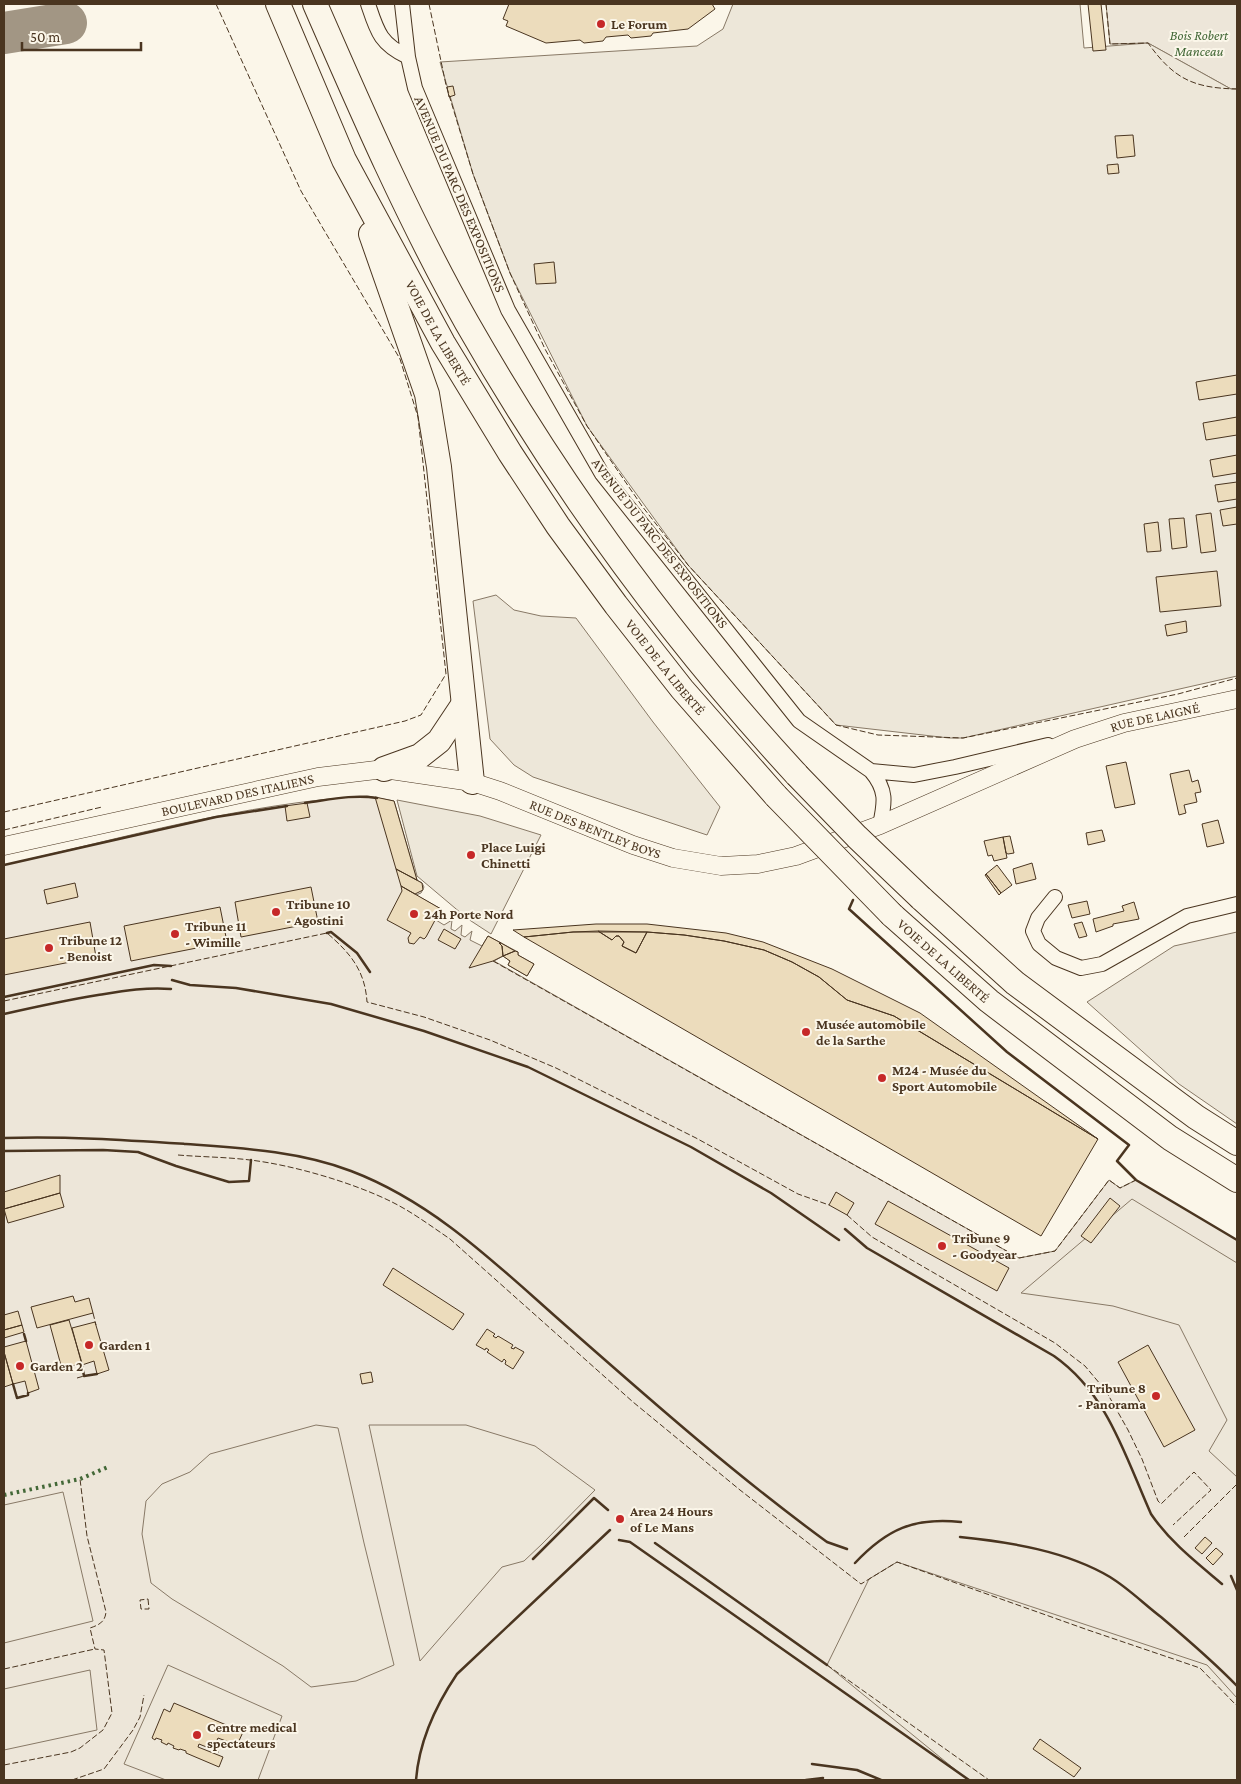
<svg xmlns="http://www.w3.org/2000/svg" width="1241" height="1784" viewBox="0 0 1241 1784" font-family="'Crimson Pro',serif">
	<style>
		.green { fill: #ede6d9; stroke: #887966 }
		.parking { fill: #ede7d9; stroke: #887966 }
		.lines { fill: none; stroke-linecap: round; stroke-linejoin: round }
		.taxiway { stroke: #a29684; stroke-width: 42 }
		.building { fill: #ecdcbc; stroke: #4a3520 }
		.minor-casing { stroke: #4a3520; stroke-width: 16 }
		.tertiary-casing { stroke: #4a3520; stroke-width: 19 }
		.trunk-casing { stroke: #4a3520; stroke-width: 26 }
		.minor { stroke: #fbf6e9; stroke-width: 14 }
		.tertiary { stroke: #fbf6e9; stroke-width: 18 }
		.trunk { stroke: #fbf6e9; stroke-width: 24 }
		.trunk-bridge-casing { stroke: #4a3520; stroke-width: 26; stroke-linecap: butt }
		.trunk-bridge { stroke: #fbf6e9; stroke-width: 24 }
		.hedge { stroke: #436837; stroke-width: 4; stroke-dasharray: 2.5 4; stroke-linecap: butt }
		.fence { stroke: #4a3520; stroke-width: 1; stroke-dasharray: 6 2.5; stroke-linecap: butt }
		.wall { stroke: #4a3520; stroke-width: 2.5 }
		.poi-dot { fill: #c62828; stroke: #fbf6e9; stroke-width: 2 }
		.labels { text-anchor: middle; stroke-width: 4; stroke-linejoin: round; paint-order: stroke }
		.poi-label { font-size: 14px; font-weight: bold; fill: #4a3520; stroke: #fbf6e9; text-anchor: start }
		.park-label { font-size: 14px; font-style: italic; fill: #436837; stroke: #fbf6e9 }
		.street-label { font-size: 14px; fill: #4a3520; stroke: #fbf6e9 }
	</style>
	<rect width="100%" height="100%" fill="#fbf6e9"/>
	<path class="green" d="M 1106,4 L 1237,4 L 1237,89 L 1231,89 L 1148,43 L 1110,44 Z
		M 367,796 L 394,801 L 417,880 L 422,883 L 424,887 L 421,893 L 416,895 L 441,909 L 436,920 L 444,925 L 452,920 L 451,929 L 455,931 L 462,925 L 461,935 L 465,937 L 472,931 L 470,940 L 482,946 L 488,936 L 518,952 L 518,955 L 534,964 L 527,976 L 508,965 L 510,961 L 503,956 L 494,961 L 1019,1258 L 1055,1251 L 1109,1180 L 1120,1188 L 1136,1180 L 1237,1240 L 1237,1780 L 4,1780 L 4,865 C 123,838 244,803 367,796 Z"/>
	<path class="parking" d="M 733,4 L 1080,4 L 1084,48 L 1148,43 L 1231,89 L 1237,89 L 1237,676 L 963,738 L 949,738 L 836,725 L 688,565 L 587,426 L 510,273 L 473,174 L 440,62 L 697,46 L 723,29 Z
		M 496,595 L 514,610 L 541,616 L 576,618 L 653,722 L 720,807 L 707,835 L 533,777 L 514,765 L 490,739 L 473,601 Z
		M 397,800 L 480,816 L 541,835 L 491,934 L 468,919 L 417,876 Z
		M 1237,932 L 1237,1124 L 1179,1084 L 1087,1002 L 1174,946 Z
		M 1132,1199 L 1237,1263 L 1237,1477 L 1209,1451 L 1227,1420 L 1179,1325 L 1113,1306 L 1021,1293 Z
		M 316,1425 L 338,1428 L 364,1543 L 394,1665 L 356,1681 L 311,1687 L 283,1666 L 172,1599 L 151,1583 L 142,1534 L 146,1501 L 162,1484 L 190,1472 L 210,1454 Z
		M 369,1425 L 466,1425 L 535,1446 L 595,1490 L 542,1544 L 524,1561 L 502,1567 L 420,1661 Z
		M 63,1492 L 93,1621 L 4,1643 L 4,1505 Z
		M 897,1562 L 1207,1665 L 1237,1698 L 1237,1780 L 968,1780 L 827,1665 L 869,1579 Z
		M 168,1665 L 282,1716 L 258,1780 L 166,1780 L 124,1764 Z
		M 90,1670 L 97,1730 L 4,1750 L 4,1689 Z"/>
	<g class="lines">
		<path class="taxiway" d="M 4,33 L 66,23"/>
	</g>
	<path class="building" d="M 509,4 L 712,4 L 715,9 L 688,29 L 653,33 L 651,36 L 631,38 L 628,35 L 606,37 L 603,41 L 584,43 L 580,40 L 546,43 L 506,26 L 508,21 L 503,19 Z
		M 1088,4 L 1101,4 L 1106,50 L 1093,51 Z
		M 453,86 L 455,95 L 449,97 L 447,87 Z
		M 1133,135 L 1135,156 L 1117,158 L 1115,136 Z
		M 1118,164 L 1119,173 L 1108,174 L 1107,165 Z
		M 554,262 L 556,283 L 536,284 L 534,264 Z
		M 1237,375 L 1237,394 L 1199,400 L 1196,382 Z
		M 1237,417 L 1237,435 L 1206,440 L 1203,423 Z
		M 1237,455 L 1237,473 L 1213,477 L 1210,460 Z
		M 1237,482 L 1237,499 L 1218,502 L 1215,485 Z
		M 1237,507 L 1237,524 L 1223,526 L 1220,510 Z
		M 1211,513 L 1216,551 L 1201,553 L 1196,515 Z
		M 1184,518 L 1187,547 L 1172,549 L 1169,519 Z
		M 1158,522 L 1161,551 L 1147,552 L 1144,524 Z
		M 1217,571 L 1221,606 L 1160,612 L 1156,577 Z
		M 1186,621 L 1187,632 L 1167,636 L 1165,625 Z
		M 1126,762 L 1135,804 L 1115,808 L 1106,766 Z
		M 1189,770 L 1192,782 L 1198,780 L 1201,792 L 1195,793 L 1197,802 L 1184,805 L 1186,813 L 1179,815 L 1170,774 Z
		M 375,797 L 394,801 L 417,880 L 396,869 Z
		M 307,803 L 310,817 L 287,821 L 285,806 Z
		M 1218,820 L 1224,843 L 1207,847 L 1202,824 Z
		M 1102,830 L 1105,841 L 1088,845 L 1086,833 Z
		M 1010,836 L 1014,853 L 1008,854 L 1006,853 L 1003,837 Z
		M 1003,837 L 1007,858 L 994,861 L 992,855 L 988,856 L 984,841 Z
		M 1032,863 L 1036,879 L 1016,884 L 1013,869 Z
		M 997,865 L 1012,885 L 1001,893 L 986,874 Z
		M 396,869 L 422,883 L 423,890 L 415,894 L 401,886 Z
		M 986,874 L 1001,893 L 999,895 L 985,875 Z
		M 75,883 L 78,897 L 47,904 L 44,890 Z
		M 401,886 L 441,909 L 426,937 L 424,939 L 420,937 L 414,944 L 409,943 L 408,938 L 411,933 L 387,920 L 402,891 Z
		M 311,887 L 318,922 L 241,937 L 235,902 Z
		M 1087,901 L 1090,914 L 1072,918 L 1068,905 Z
		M 1134,902 L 1139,919 L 1113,924 L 1113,926 L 1096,932 L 1093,919 L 1124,911 L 1122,906 Z
		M 220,907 L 227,942 L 131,961 L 124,926 Z
		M 90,922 L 96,957 L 4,975 L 4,939 Z
		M 1082,922 L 1087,936 L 1079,938 L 1074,924 Z
		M 596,924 L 647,924 L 726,933 L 763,942 L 832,969 L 920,1013 L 1098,1139 L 894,1016 L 847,1000 L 819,977 L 792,962 L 764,950 L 724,941 L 684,935 L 647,932 L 573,932 L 524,937 L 513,930 Z
		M 444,929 L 461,939 L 455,949 L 438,940 Z
		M 598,931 L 612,940 L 616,936 L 619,936 L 624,942 L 622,946 L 636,953 L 647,932 L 684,935 L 724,941 L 764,950 L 792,962 L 819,977 L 847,1000 L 894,1016 L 1098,1139 L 1041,1236 L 524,937 L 573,932 Z
		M 598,931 L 647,932 L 636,953 L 622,946 L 624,942 L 619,936 L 616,936 L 612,940 Z
		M 488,936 L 501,943 L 499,943 L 502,946 L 503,956 L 493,961 L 469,968 Z
		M 499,943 L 501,943 L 515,951 L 503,956 L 502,946 Z
		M 515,951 L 518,952 L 518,955 L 534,964 L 527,976 L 508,965 L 510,961 L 503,956 Z
		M 60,1175 L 60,1193 L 4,1209 L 4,1192 Z
		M 836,1192 L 854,1203 L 847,1215 L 829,1205 Z
		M 60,1193 L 64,1207 L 8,1223 L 4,1209 Z
		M 1110,1198 L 1120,1206 L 1091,1243 L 1081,1236 Z
		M 888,1201 L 1009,1268 L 997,1291 L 875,1224 Z
		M 393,1268 L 464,1314 L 453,1330 L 383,1285 Z
		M 73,1296 L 75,1302 L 89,1298 L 93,1313 L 37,1328 L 31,1307 Z
		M 18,1311 L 22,1325 L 4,1330 L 4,1315 Z
		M 69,1320 L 82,1363 L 62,1369 L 50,1325 Z
		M 95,1322 L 109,1370 L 97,1374 L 94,1361 L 82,1365 L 72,1328 Z
		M 22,1325 L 24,1332 L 4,1338 L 4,1330 Z
		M 487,1329 L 495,1334 L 493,1336 L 496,1338 L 498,1336 L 513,1345 L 511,1348 L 514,1349 L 515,1347 L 524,1352 L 513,1369 L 505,1364 L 506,1361 L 504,1359 L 502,1362 L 487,1352 L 489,1350 L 486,1348 L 485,1350 L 476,1345 Z
		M 26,1341 L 39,1389 L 28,1393 L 25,1381 L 13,1384 L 4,1352 L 4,1347 Z
		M 1148,1345 L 1195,1430 L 1164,1447 L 1118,1362 Z
		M 4,1352 L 13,1384 L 4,1387 Z
		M 371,1372 L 373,1382 L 362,1384 L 360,1374 Z
		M 1205,1537 L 1212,1543 L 1202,1554 L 1195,1548 Z
		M 1216,1548 L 1223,1554 L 1213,1565 L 1206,1558 Z
		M 174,1703 L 243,1732 L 238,1743 L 235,1741 L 234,1744 L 218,1738 L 213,1749 L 219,1752 L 199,1744 L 198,1747 L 223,1757 L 219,1767 L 186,1753 L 186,1751 L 180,1749 L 179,1750 L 173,1748 L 174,1746 L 168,1743 L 167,1745 L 161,1742 L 162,1740 L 156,1738 L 155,1740 L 152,1738 L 164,1709 L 170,1712 Z
		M 1040,1739 L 1081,1768 L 1074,1777 L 1033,1749 Z"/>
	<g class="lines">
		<g class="minor-casing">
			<path id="minor" d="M 368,4 C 377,31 380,44 408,57
				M 402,4 L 408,57 L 415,88 L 508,310 L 602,474 L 799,721 L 871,771 L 914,775 L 955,767 L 1048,745
				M 871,771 C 887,790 885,802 880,825
				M 1055,897 L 1038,918 L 1033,931 L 1039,944 L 1056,958 L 1081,968 L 1102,964 L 1187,916 L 1237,904"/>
		</g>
		<g class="tertiary-casing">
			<g id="tertiary">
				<path id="s1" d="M 4,846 L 318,777 L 384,769 L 472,782 L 500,791 L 633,845 L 673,858 L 721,866 L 758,864 L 796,856 L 880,825 L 1075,739 L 1124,723 L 1237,699"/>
			</g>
		</g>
		<g class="trunk-casing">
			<g id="trunk">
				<path id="s2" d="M 278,4 L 344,160 L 443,343 L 510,453 L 558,526 L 616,605 L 682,689 L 776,796"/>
				<path d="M 315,4 C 362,112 409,220 467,323 C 560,486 670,637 797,775"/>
				<path d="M 371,234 L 427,394 L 439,467 L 472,782"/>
				<path d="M 384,769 L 420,756 L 439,741 L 463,705"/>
				<path d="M 921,898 L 1015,983 L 1196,1117 L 1237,1143"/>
				<path id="s3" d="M 892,915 L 989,1001 L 1170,1138 L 1237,1180"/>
			</g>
		</g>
		<use href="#minor" class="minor"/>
		<use href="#tertiary" class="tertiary"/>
		<use href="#trunk" class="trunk"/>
		<g class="trunk-bridge-casing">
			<path id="trunk-bridge" d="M 797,775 L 857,837 L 921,898
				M 776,796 L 892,915"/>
		</g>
		<use href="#trunk-bridge" class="trunk-bridge"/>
		<path class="hedge" d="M 4,1495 L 80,1479 L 108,1467"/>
		<path class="fence" d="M 429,4 L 446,85 L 473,174 L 510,273 L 545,349 L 587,426 L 642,506 L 688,565 L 836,725 L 878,735 L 963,738 L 1178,694 L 1237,678
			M 1106,4 L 1110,44 L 1148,43 C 1174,79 1193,88 1237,89
			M 4,812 L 405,721 L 421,715 L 446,674 L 418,417 L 400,359 L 301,191 L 216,4
			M 4,830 L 102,807
			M 493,961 L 1019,1258 L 1055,1251 L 1109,1180 L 1120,1188 L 1136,1180
			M 4,1001 L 327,933 C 350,953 365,970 367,1002 L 424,1017 L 490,1040 L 556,1068 L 696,1138 L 798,1194 L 829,1205
			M 178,1155 C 202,1157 226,1157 250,1160 C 293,1165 354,1183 392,1202 C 412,1212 431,1226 450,1239 L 633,1402 L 740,1490 L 861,1584 L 897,1562 L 1088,1630 L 1200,1668 L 1237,1706
			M 847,1215 L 872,1237 L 1055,1343 L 1085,1366 L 1106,1391 L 1128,1430 L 1142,1459 L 1158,1501 L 1161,1504 L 1194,1472 L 1211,1490 L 1173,1525
			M 93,1313 L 96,1325
			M 77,1378 L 84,1376
			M 1184,1537 L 1237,1484
			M 148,1599 L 149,1609 L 141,1609 L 140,1600 Z
			M 827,1665 L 989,1780
			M 4,1669 L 95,1649
			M 4,1765 L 71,1752 L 80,1748 L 103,1730 L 112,1713 L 104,1650 L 95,1649 L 90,1628 C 99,1625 105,1622 106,1612 L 87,1536 L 80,1479
			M 72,1780 L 104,1769 L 133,1730 L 140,1717 L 144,1695"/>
		<path class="wall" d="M 305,803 C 328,800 353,794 377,798
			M 4,865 L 216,817 L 287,806
			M 853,900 L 849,909 L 1007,1052 L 1129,1145 L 1117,1161 L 1136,1180 L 1237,1240
			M 327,933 L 331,932 L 357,953 L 370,972
			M 172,980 L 190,985 L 236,988 L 331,1004 L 424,1031 L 528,1067 L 691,1147 L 771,1193 L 839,1240
			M 4,997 L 154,965 L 171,966
			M 4,1014 C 35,1007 67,1000 98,995 C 123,991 146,987 171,989
			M 4,1138 C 65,1136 125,1140 186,1144 C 241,1148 299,1151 351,1171 C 438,1204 503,1271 572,1331 C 655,1404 738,1477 827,1542 L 847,1549
			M 4,1151 L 103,1150 L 138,1152 L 176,1166 L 229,1182 L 249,1181 L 251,1160
			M 845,1229 L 867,1248 L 1054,1356 C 1108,1394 1125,1456 1151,1514 C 1170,1542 1196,1562 1222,1584
			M 24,1334 L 26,1341
			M 82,1365 L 84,1376 L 97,1374
			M 13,1384 L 17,1398 L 28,1395 L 28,1393
			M 960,1537 C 1010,1542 1066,1551 1110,1577 C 1128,1588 1144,1604 1161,1617 C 1187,1639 1213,1661 1237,1686
			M 619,1540 L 630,1542 L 969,1780
			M 655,1543 L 827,1665
			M 533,1559 L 594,1498 L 608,1510
			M 855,1563 C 887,1529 914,1517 961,1522
			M 1231,1576 L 1237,1590
			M 812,1764 L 857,1770 L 881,1780
			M 416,1780 C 419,1742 436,1705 457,1674 L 610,1530
			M 806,1780 L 823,1778"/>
	</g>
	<g class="poi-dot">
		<circle cx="601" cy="24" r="5"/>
		<circle cx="471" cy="855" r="5"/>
		<circle cx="276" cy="912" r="5"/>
		<circle cx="414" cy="914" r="5"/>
		<circle cx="175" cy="934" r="5"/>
		<circle cx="49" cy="948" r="5"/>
		<circle cx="806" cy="1032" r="5"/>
		<circle cx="882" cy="1078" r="5"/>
		<circle cx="942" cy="1246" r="5"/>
		<circle cx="89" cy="1345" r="5"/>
		<circle cx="20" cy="1366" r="5"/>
		<circle cx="1156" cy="1396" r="5"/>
		<circle cx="620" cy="1519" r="5"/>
		<circle cx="197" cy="1735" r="5"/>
	</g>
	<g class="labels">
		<g class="poi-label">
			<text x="611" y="29">Le Forum</text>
			<text x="481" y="852">Place Luigi<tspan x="481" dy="16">Chinetti</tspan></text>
			<text x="286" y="909">Tribune 10<tspan x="286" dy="16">- Agostini</tspan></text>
			<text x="424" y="919">24h Porte Nord</text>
			<text x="185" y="931">Tribune 11<tspan x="185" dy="16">- Wimille</tspan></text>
			<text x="59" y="945">Tribune 12<tspan x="59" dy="16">- Benoist</tspan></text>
			<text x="816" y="1029">Musée automobile<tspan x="816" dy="16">de la Sarthe</tspan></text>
			<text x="892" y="1075">M24 - Musée du<tspan x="892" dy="16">Sport Automobile</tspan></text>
			<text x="952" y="1243">Tribune 9<tspan x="952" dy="16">- Goodyear</tspan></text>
			<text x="99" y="1350">Garden 1</text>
			<text x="30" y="1371">Garden 2</text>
			<text x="1146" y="1393" text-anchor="end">Tribune 8<tspan x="1146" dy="16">- Panorama</tspan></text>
			<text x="630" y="1516">Area 24 Hours<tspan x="630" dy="16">of Le Mans</tspan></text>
			<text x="207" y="1732">Centre medical<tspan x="207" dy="16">spectateurs</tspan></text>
		</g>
		<g class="park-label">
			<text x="1199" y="40">Bois Robert<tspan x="1199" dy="16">Manceau</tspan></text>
		</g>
		<g class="street-label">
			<text transform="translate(460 194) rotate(67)" y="5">AVENUE DU PARC DES EXPOSITIONS</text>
			<text dy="5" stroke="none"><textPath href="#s2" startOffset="366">VOIE DE LA LIBERTÉ</textPath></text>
			<text transform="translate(660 543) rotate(52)" y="5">AVENUE DU PARC DES EXPOSITIONS</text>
			<text dy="5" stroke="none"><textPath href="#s2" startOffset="771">VOIE DE LA LIBERTÉ</textPath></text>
			<text dy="5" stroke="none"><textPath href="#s1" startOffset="1202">RUE DE LAIGNÉ</textPath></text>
			<text dy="5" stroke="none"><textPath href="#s1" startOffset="239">BOULEVARD DES ITALIENS</textPath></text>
			<text dy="5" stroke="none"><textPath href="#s1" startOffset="609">RUE DES BENTLEY BOYS</textPath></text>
			<text dy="5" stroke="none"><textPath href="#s3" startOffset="69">VOIE DE LA LIBERTÉ</textPath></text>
		</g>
	</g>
	<rect width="1241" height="1784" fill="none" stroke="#4a3520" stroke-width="10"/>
	<path d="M22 42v8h119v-8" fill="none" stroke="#4a3520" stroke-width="2.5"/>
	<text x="30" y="42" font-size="15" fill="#4a3520" stroke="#fbf6e9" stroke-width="4" paint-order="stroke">50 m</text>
</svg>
